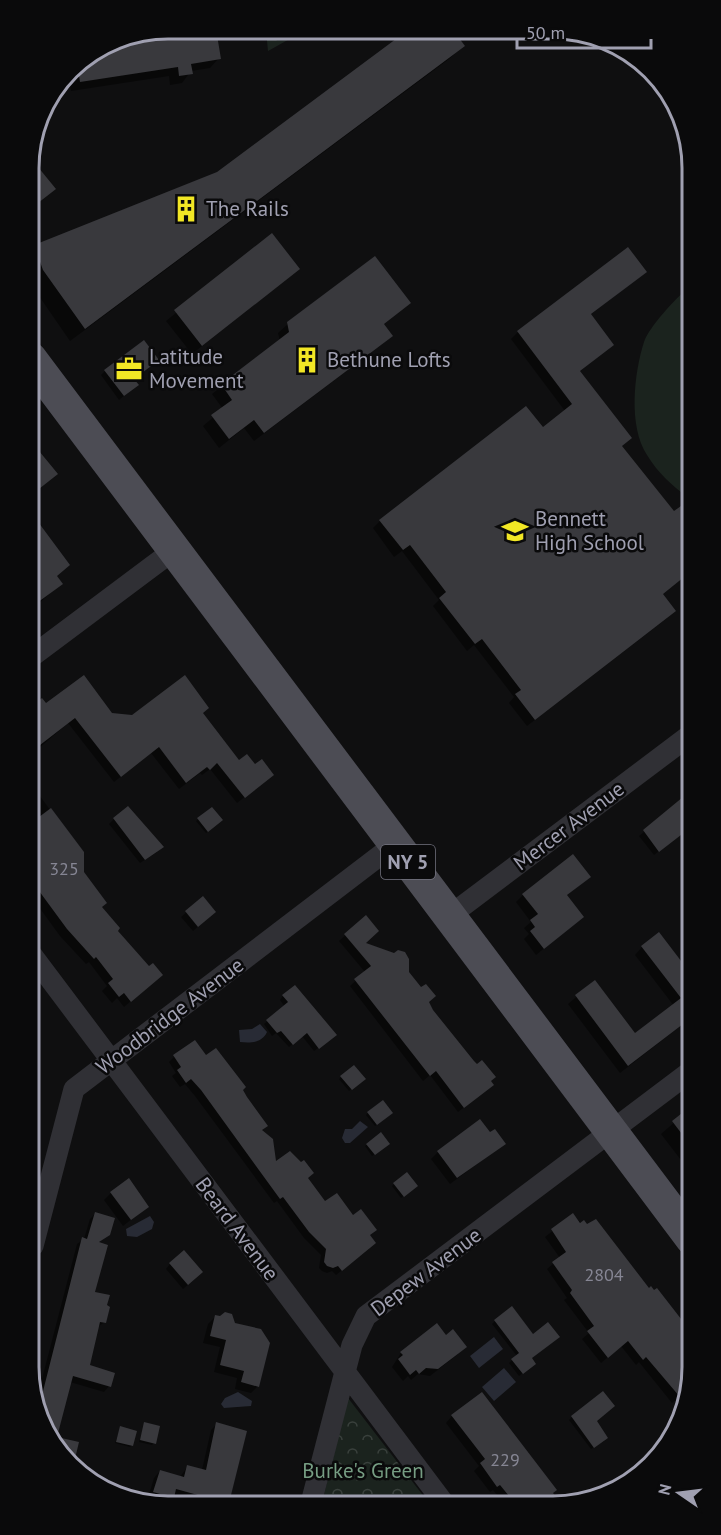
<svg xmlns="http://www.w3.org/2000/svg" width="721" height="1535" viewBox="0 0 721 1535" font-family="'PT Sans',sans-serif">
	<style>
		.grass { fill: #1b231e }
		.forest { fill: url(#forest-firs) }
		.park { fill: url(#park-crowns) }
		.water { fill: #282b35 }
		.shadow { fill: #0007 }
		.building { fill: #39393d }
		.lines { fill: none; stroke-linecap: round; stroke-linejoin: round }
		.minor { stroke: #303035; stroke-width: 21 }
		.primary { stroke: #4c4c54; stroke-width: 33 }
		.labels { text-anchor: middle; stroke-width: 5; stroke-linejoin: round; paint-order: stroke }
		.number-label { font-size: 18px; fill: #868694 }
		.shield { fill: #0a0a0b; stroke: #73737f; stroke-width: 1.5 }
		.shield-label { font-size: 20px; font-weight: bold; fill: #a0a0b1 }
		.poi-label { font-size: 21px; fill: #a0a0b1; stroke: #0a0a0b; text-anchor: start }
		.street-label { font-size: 21px; fill: #a0a0b1; stroke: #0a0a0b }
		.park-label { font-size: 21px; fill: #769d83; stroke: #0a0a0b }
		.rim { fill: none; stroke: #a0a0b1; stroke-width: 3 }
	</style>
	<defs>
		<pattern id="forest-firs" width="22" height="20" patternUnits="userSpaceOnUse" patternTransform="scale(1.5)"><rect width="22" height="20" fill="#1b231e"/><path d="M5 1l3.5 6h-7zM16 11l3.5 6h-7z" fill="#39403c"/></pattern>
		<pattern id="park-crowns" width="20" height="18" patternUnits="userSpaceOnUse" patternTransform="scale(1.5)"><rect width="20" height="18" fill="#1b231e"/><path d="M2 6a3 3 0 1 1 6 0M12 15a3 3 0 1 1 6 0" fill="none" stroke="#39403c"/></pattern>
	</defs>
	<rect width="100%" height="100%" fill="#0f0f10"/>
	<path class="grass" d="M 688,288 L 689,498 C 672,486 658,473 647,455 C 628,426 634,373 644,342 C 649,327 676,298 688,288 Z"/>
	<path class="forest" d="M 266,29 L 290,29 L 293,37 L 268,51 Z"/>
	<path class="park" d="M 348,1398 L 428,1502 L 322,1503 Z"/>
	<path class="water" d="M 260,1024 L 267,1032 C 262,1043 251,1043 240,1042 L 239,1030 L 252,1029 Z
		M 360,1121 L 368,1127 L 350,1143 L 345,1143 L 342,1138 L 345,1129 L 352,1129 Z
		M 150,1216 L 154,1222 L 152,1229 L 137,1237 L 127,1236 L 126,1229 Z
		M 494,1337 L 503,1349 L 479,1368 L 470,1356 Z
		M 504,1368 L 516,1382 L 494,1401 L 482,1387 Z
		M 238,1392 L 252,1401 L 251,1406 L 224,1408 L 221,1404 L 225,1398 Z"/>
	<path class="shadow" d="M 168,28 L 215,29 L 219,58 L 210,68 L 191,71 L 182,83 L 170,85 L 169,76 L 71,91 L 68,74 L 76,63 L 115,39 Z
		M 463,46 L 449,59 L 70,341 L 30,283 L 29,252 L 34,246 L 218,173 Z
		M 272,235 L 288,278 L 192,354 L 166,321 Z
		M 645,272 L 590,315 L 612,345 L 579,372 L 621,447 L 674,513 L 681,508 L 689,519 L 689,573 L 662,594 L 667,618 L 527,726 L 509,703 L 514,697 L 474,645 L 467,651 L 433,606 L 439,600 L 402,551 L 394,557 L 373,528 L 380,521 L 543,429 L 565,411 L 511,339 L 518,332 Z
		M 409,303 L 383,325 L 391,336 L 381,345 L 254,441 L 244,428 L 219,448 L 203,426 L 223,409 L 212,394 L 280,341 L 278,333 L 288,324 Z
		M 105,371 L 133,379 L 132,389 L 119,400 L 101,375 Z
		M 30,514 L 55,576 L 55,589 L 30,611 Z
		M 42,700 L 46,705 L 132,717 L 201,714 L 239,762 L 265,781 L 237,803 L 210,769 L 202,775 L 200,773 L 179,789 L 151,753 L 114,782 L 68,723 L 31,755 L 31,708 Z
		M 31,784 L 82,853 L 83,873 L 101,907 L 154,981 L 124,1007 L 117,998 L 112,1003 L 102,991 L 107,986 L 89,962 L 86,964 L 60,936 L 31,896 L 34,885 L 31,882 Z
		M 690,795 L 690,836 L 686,840 L 681,834 L 654,855 L 639,836 Z
		M 211,809 L 221,820 L 206,833 L 196,821 Z
		M 114,819 L 157,852 L 140,863 L 109,824 Z
		M 589,877 L 566,896 L 582,917 L 536,955 L 524,939 L 529,934 L 524,928 L 531,922 L 516,902 L 523,895 Z
		M 203,898 L 210,916 L 193,931 L 181,917 Z
		M 366,917 L 363,944 L 408,973 L 432,1011 L 489,1081 L 486,1090 L 458,1112 L 430,1075 L 423,1081 L 350,986 L 365,972 L 339,941 Z
		M 642,947 L 678,960 L 691,951 L 691,1018 L 620,1073 L 568,1004 L 594,982 L 635,1036 L 674,1006 L 635,955 Z
		M 283,996 L 331,1039 L 314,1051 L 302,1036 L 289,1047 L 276,1033 L 272,1036 L 264,1024 L 285,1007 L 280,1000 Z
		M 174,1057 L 205,1057 L 241,1090 L 275,1164 L 307,1178 L 325,1203 L 369,1249 L 336,1275 L 332,1271 L 327,1273 L 322,1271 L 319,1268 L 321,1255 L 304,1238 L 277,1201 L 274,1203 L 195,1096 L 185,1084 L 180,1087 L 172,1076 L 176,1073 L 169,1062 Z
		M 354,1067 L 364,1078 L 349,1091 L 339,1079 Z
		M 691,1108 L 691,1173 L 661,1134 Z
		M 368,1113 L 389,1115 L 375,1126 L 366,1115 Z
		M 490,1135 L 504,1144 L 450,1184 L 431,1159 L 438,1152 Z
		M 367,1145 L 386,1146 L 372,1156 L 365,1146 Z
		M 406,1174 L 416,1186 L 401,1198 L 392,1186 Z
		M 111,1193 L 147,1207 L 123,1226 L 104,1200 Z
		M 95,1214 L 109,1234 L 98,1243 L 94,1293 L 105,1322 L 97,1327 L 88,1366 L 109,1386 L 104,1392 L 70,1382 L 56,1438 L 77,1443 L 71,1465 L 35,1406 L 77,1244 L 84,1239 L 90,1219 Z
		M 573,1215 L 649,1290 L 654,1292 L 657,1290 L 692,1335 L 692,1377 L 687,1391 L 672,1403 L 639,1362 L 636,1365 L 621,1346 L 601,1363 L 582,1339 L 589,1333 L 564,1300 L 567,1298 L 547,1269 L 560,1258 L 545,1237 Z
		M 170,1264 L 197,1277 L 183,1289 L 166,1269 Z
		M 215,1317 L 258,1386 L 251,1393 L 235,1389 L 237,1378 L 214,1372 L 220,1347 L 203,1343 L 208,1324 Z
		M 495,1321 L 531,1359 L 531,1366 L 519,1376 L 509,1363 L 517,1356 L 492,1324 Z
		M 401,1353 L 458,1354 L 430,1376 L 418,1374 L 411,1380 L 408,1376 L 403,1381 L 392,1367 Z
		M 452,1416 L 551,1493 L 558,1502 L 503,1502 L 493,1490 L 490,1492 L 474,1471 L 479,1466 L 446,1423 Z
		M 572,1417 L 604,1441 L 591,1449 L 569,1420 Z
		M 145,1424 L 154,1443 L 152,1445 L 139,1442 Z
		M 217,1424 L 246,1432 L 227,1503 L 200,1504 L 173,1496 L 166,1503 L 148,1498 L 154,1478 L 160,1471 L 180,1477 L 188,1466 L 202,1470 L 211,1430 Z
		M 121,1428 L 132,1445 L 130,1447 L 115,1443 Z"/>
	<path class="building" d="M 168,28 L 216,29 L 221,59 L 191,64 L 193,74 L 179,76 L 178,67 L 80,82 L 77,63 L 115,39 Z
		M 408,30 L 453,30 L 465,46 L 85,329 L 43,270 L 34,245 L 217,172 Z
		M 29,156 L 56,189 L 29,210 Z
		M 272,233 L 300,269 L 202,346 L 174,310 Z
		M 628,247 L 647,272 L 591,314 L 614,345 L 580,371 L 632,438 L 622,446 L 674,511 L 681,506 L 689,517 L 689,573 L 663,594 L 676,611 L 535,720 L 515,694 L 521,690 L 482,639 L 475,644 L 439,598 L 446,592 L 410,545 L 403,550 L 379,520 L 526,406 L 543,427 L 572,404 L 517,331 Z
		M 375,256 L 411,303 L 384,324 L 393,336 L 264,433 L 254,420 L 229,439 L 211,415 L 232,400 L 221,384 L 289,332 L 287,322 Z
		M 144,340 L 159,360 L 134,379 L 139,385 L 124,396 L 104,370 Z
		M 30,440 L 58,474 L 30,496 Z
		M 30,511 L 70,565 L 57,576 L 63,584 L 30,608 Z
		M 84,675 L 112,713 L 132,715 L 185,675 L 209,708 L 203,713 L 239,760 L 247,754 L 255,764 L 262,759 L 274,775 L 245,798 L 217,763 L 210,770 L 207,767 L 186,783 L 159,747 L 121,777 L 75,718 L 31,752 L 31,707 L 42,698 L 46,703 Z
		M 683,797 L 690,804 L 690,828 L 659,852 L 643,830 Z
		M 128,806 L 164,847 L 145,860 L 113,818 Z
		M 212,807 L 223,820 L 208,832 L 197,818 Z
		M 51,808 L 84,852 L 84,872 L 107,903 L 102,907 L 120,928 L 118,931 L 149,966 L 153,963 L 163,975 L 131,1002 L 124,993 L 119,997 L 108,983 L 113,979 L 96,957 L 94,959 L 67,929 L 31,880 L 31,823 Z
		M 573,854 L 591,877 L 567,895 L 584,917 L 544,949 L 530,931 L 535,927 L 530,920 L 538,914 L 522,894 Z
		M 203,896 L 216,912 L 198,927 L 185,911 Z
		M 366,915 L 379,931 L 366,943 L 394,953 L 398,950 L 405,952 L 409,959 L 409,972 L 421,987 L 426,984 L 436,996 L 429,1002 L 433,1010 L 474,1061 L 477,1064 L 482,1060 L 496,1077 L 491,1081 L 494,1085 L 464,1108 L 436,1071 L 430,1076 L 354,979 L 371,966 L 344,934 Z
		M 659,932 L 691,974 L 691,1018 L 628,1066 L 575,995 L 595,980 L 635,1033 L 681,998 L 641,946 Z
		M 295,985 L 337,1035 L 319,1049 L 307,1033 L 293,1045 L 281,1031 L 277,1033 L 266,1020 L 288,1002 L 282,995 Z
		M 195,1040 L 206,1055 L 216,1048 L 246,1087 L 243,1090 L 247,1097 L 268,1126 L 262,1130 L 273,1139 L 276,1161 L 290,1151 L 301,1162 L 304,1160 L 314,1173 L 308,1178 L 325,1201 L 337,1193 L 353,1215 L 361,1209 L 377,1230 L 370,1235 L 376,1243 L 342,1271 L 338,1266 L 333,1268 L 327,1266 L 324,1262 L 326,1249 L 309,1232 L 283,1197 L 280,1199 L 201,1090 L 191,1079 L 186,1083 L 177,1070 L 181,1067 L 173,1055 Z
		M 354,1065 L 366,1079 L 352,1090 L 340,1076 Z
		M 383,1100 L 393,1113 L 377,1125 L 367,1112 Z
		M 691,1106 L 691,1146 L 672,1121 Z
		M 480,1119 L 490,1132 L 495,1129 L 506,1144 L 457,1178 L 437,1151 Z
		M 381,1132 L 390,1144 L 375,1155 L 366,1144 Z
		M 407,1172 L 418,1186 L 404,1197 L 393,1183 Z
		M 129,1178 L 149,1207 L 131,1220 L 110,1192 Z
		M 95,1212 L 115,1218 L 110,1235 L 99,1242 L 108,1245 L 95,1292 L 110,1295 L 107,1305 L 110,1307 L 106,1323 L 100,1322 L 90,1365 L 115,1373 L 111,1387 L 73,1376 L 57,1437 L 79,1442 L 73,1467 L 38,1411 L 82,1237 L 87,1239 Z
		M 573,1213 L 580,1223 L 584,1220 L 587,1224 L 596,1219 L 649,1288 L 651,1286 L 654,1290 L 657,1288 L 692,1333 L 692,1377 L 686,1392 L 680,1397 L 646,1357 L 643,1360 L 628,1341 L 608,1358 L 587,1331 L 594,1326 L 570,1293 L 572,1290 L 552,1262 L 566,1252 L 551,1229 Z
		M 184,1250 L 203,1272 L 188,1285 L 169,1263 Z
		M 512,1306 L 533,1334 L 548,1322 L 560,1337 L 532,1358 L 536,1364 L 523,1374 L 511,1359 L 519,1353 L 494,1320 Z
		M 225,1312 L 232,1314 L 235,1323 L 261,1329 L 270,1343 L 259,1387 L 241,1382 L 244,1371 L 220,1365 L 226,1340 L 210,1336 L 215,1315 L 220,1316 Z
		M 437,1323 L 446,1335 L 453,1329 L 467,1347 L 438,1369 L 426,1368 L 419,1374 L 416,1370 L 410,1375 L 398,1359 L 403,1355 L 400,1352 Z
		M 603,1391 L 615,1406 L 597,1421 L 608,1438 L 594,1448 L 571,1416 Z
		M 482,1392 L 557,1490 L 553,1493 L 560,1502 L 514,1502 L 500,1485 L 497,1487 L 480,1463 L 485,1459 L 451,1415 Z
		M 144,1422 L 160,1426 L 156,1444 L 140,1440 Z
		M 216,1422 L 247,1431 L 229,1503 L 203,1504 L 205,1497 L 176,1489 L 174,1498 L 153,1492 L 160,1470 L 184,1477 L 187,1465 L 206,1470 Z
		M 120,1426 L 137,1431 L 133,1446 L 116,1442 Z"/>
	<g class="lines">
		<path class="minor" d="M 31,657 L 174,550
			M 448,917 L 690,735
			M 32,955 L 443,1502
			M 33,1246 L 74,1089 L 395,844
			M 311,1503 L 352,1345 L 366,1316 L 691,1071"/>
		<path class="primary" d="M 30,358 L 692,1239"/>
	</g>
	<defs>
		<g id="building-bare" transform="scale(2.07)"><path d="M-4-6H4V6H1V3H-1V6H-4ZM-2.5-4.3h1.7v1.8h-1.7ZM.8-4.3h1.7v1.8H.8ZM-2.5-1h1.7V.8h-1.7ZM.8-1h1.7V.8H.8Z" fill="#f2e725" stroke="#0a0a0b" stroke-width="2.5" paint-order="stroke"/></g>
		<g id="office-bare" transform="scale(2.07)"><path d="M-6-3h4V-5.5h4V-3h4V5H-6ZM-1-4.5V-3h2v-1.5ZM-6 0V1H6V0Z" fill="#f2e725" stroke="#0a0a0b" stroke-width="2.5" paint-order="stroke"/></g>
		<g id="school-bare" transform="scale(2.07)"><path d="M0-5L7-2L0 1L-7-2ZM-4 1L0 2.5L4 1V4Q0 6-4 4Z" fill="#f2e725" stroke="#0a0a0b" stroke-width="2.5" paint-order="stroke"/></g>
	</defs>
	<g fill-rule="evenodd">
		<use href="#building-bare" x="186" y="209"/>
		<use href="#building-bare" x="307" y="360"/>
		<use href="#office-bare" x="129" y="369"/>
		<use href="#school-bare" x="515" y="531"/>
	</g>
	<g class="labels">
		<g class="number-label">
			<text x="64" y="875">325</text>
			<text x="604" y="1281">2804</text>
			<text x="505" y="1466">229</text>
		</g>
		<rect class="shield" x="381" y="845" width="54" height="34" rx="4.5"/>
		<g class="shield-label">
			<text x="408" y="869">NY 5</text>
		</g>
		<g class="poi-label">
			<text x="206" y="216">The Rails</text>
			<text x="149" y="364">Latitude<tspan x="149" dy="24">Movement</tspan></text>
			<text x="327" y="367">Bethune Lofts</text>
			<text x="535" y="526">Bennett<tspan x="535" dy="24">High School</tspan></text>
		</g>
		<g class="street-label">
			<text transform="translate(569 826) rotate(-37)" y="7">Mercer Avenue</text>
			<text transform="translate(170 1016) rotate(-37)" y="7">Woodbridge Avenue</text>
			<text transform="translate(237 1229) rotate(53)" y="7">Beard Avenue</text>
			<text transform="translate(426 1272) rotate(-37)" y="7">Depew Avenue</text>
		</g>
		<g class="park-label">
			<text x="363" y="1478">Burke's Green</text>
		</g>
	</g>
	<path d="M0 0H721V1535H0ZM168 39H553A129 129 0 0 1 682 168V1367A129 129 0 0 1 553 1496H168A129 129 0 0 1 39 1367V168A129 129 0 0 1 168 39Z" fill="#0a0a0b" fill-rule="evenodd"/>
	<path class="rim" d="M168 39H553A129 129 0 0 1 682 168V1367A129 129 0 0 1 553 1496H168A129 129 0 0 1 39 1367V168A129 129 0 0 1 168 39Z"/>
	<g transform="translate(679 1493) rotate(284)" stroke="#0a0a0b" stroke-width="4.5" paint-order="stroke">
	<path d="M0-4.5L10 22L0 15L-10 22Z" fill="#a0a0b1"/>
	<text y="-9" font-size="16" font-weight="bold" text-anchor="middle" fill="#a0a0b1">N</text>
	</g>
	<path d="M517 39v9h134v-9" fill="none" stroke="#a0a0b1" stroke-width="3"/>
	<text x="526" y="39" font-size="18" fill="#a0a0b1" stroke="#0a0a0b" stroke-width="4.5" paint-order="stroke">50 m</text>
</svg>
